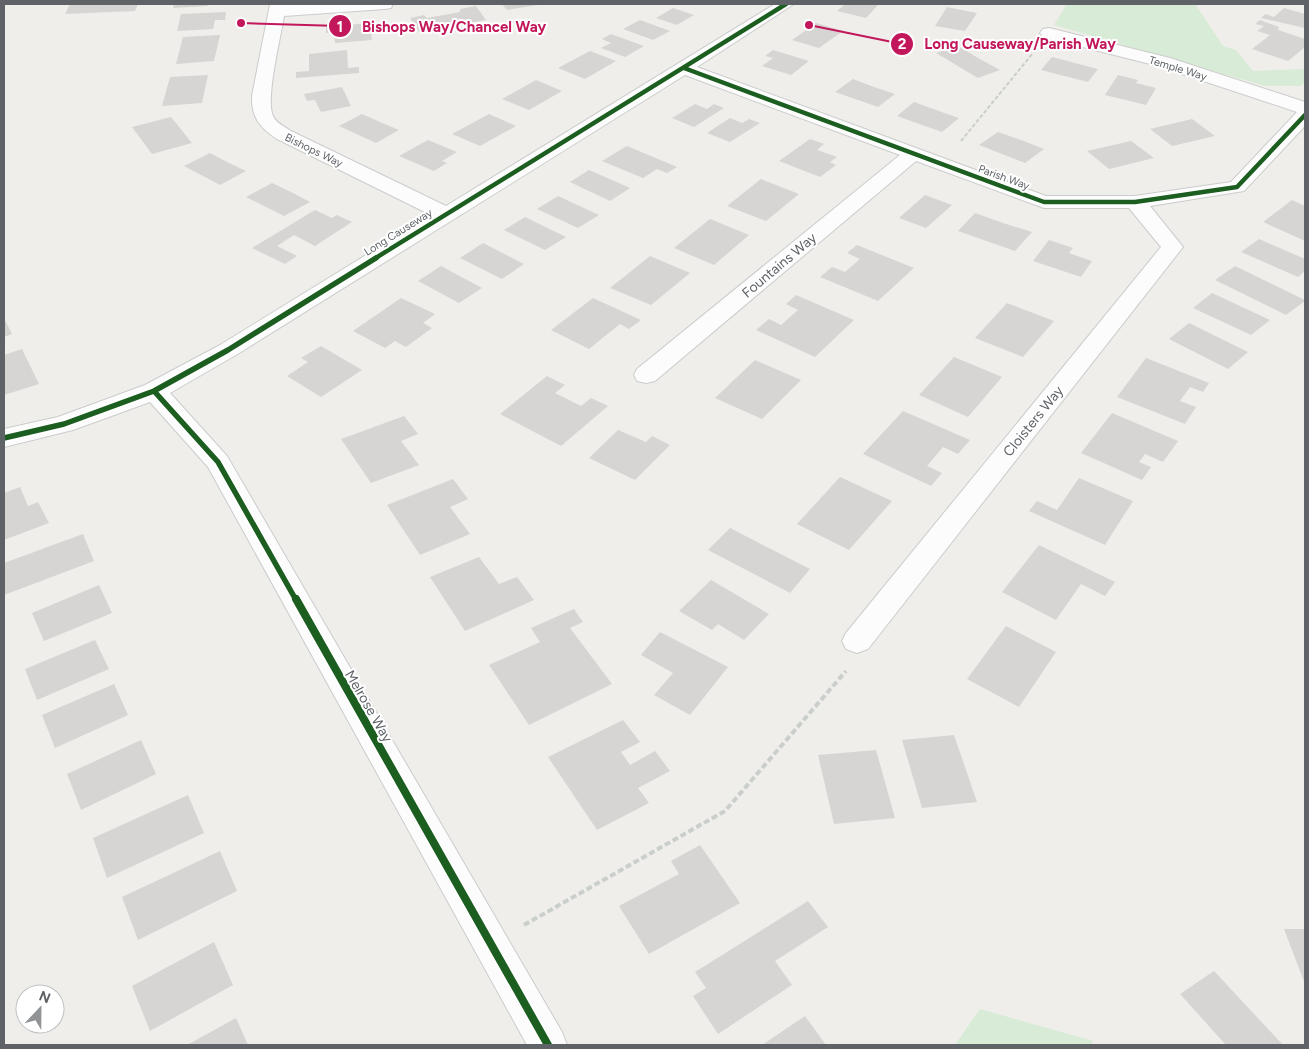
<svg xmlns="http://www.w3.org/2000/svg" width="1309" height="1049" viewBox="0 0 1309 1049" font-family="Figtree,sans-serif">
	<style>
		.green { fill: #d8ebd6 }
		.building { fill: #d6d5d3 }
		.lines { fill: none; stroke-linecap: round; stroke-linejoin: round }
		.street-casing { stroke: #cbcccc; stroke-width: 2 }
		.path-far1 { stroke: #cacfcc; stroke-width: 2; stroke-dasharray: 4 2; stroke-linecap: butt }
		.path { stroke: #cacfcc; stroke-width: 4; stroke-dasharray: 6 3; stroke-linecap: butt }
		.street { fill: #fdfcfc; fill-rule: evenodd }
		.cycleway-far2-casing { stroke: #fff; stroke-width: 6 }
		.cycleway-far1-casing { stroke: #fff; stroke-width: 9 }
		.cycleway-casing { stroke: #fff; stroke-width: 11 }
		.cycleway-far2 { stroke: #1b5e20; stroke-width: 4.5 }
		.cycleway-far1 { stroke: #1b5e20; stroke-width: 5.5 }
		.cycleway { stroke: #1b5e20; stroke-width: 8 }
		.labels { text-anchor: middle; stroke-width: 4; stroke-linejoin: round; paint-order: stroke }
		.far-street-label { font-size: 11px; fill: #5f6368; stroke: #fff }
		.street-label { font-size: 14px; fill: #5f6368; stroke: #fff }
		.leader { fill: none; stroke: #c2185b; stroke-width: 2 }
		.callout-dot { fill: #c2185b; stroke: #fff; stroke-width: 2 }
		.mark-label { font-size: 15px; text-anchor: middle; font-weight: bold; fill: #fff }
		.callout-label { font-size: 15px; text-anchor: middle; font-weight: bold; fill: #c2185b; stroke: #fff; stroke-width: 4; stroke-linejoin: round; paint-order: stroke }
	</style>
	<rect width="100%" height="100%" fill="#efeeea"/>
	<path class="green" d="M 1067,4 L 1195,4 L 1223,46 L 1236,50 L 1253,71 L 1305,69 L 1305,82 L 1301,86 L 1265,86 L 1054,25 Z
		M 980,1009 L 1093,1041 L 1091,1045 L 955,1045 Z"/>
	<path class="building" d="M 70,4 L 138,4 L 135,11 L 65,14 Z
		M 174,4 L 208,4 L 208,6 L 173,8 Z
		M 502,4 L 537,4 L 537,5 L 507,10 Z
		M 845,4 L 879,4 L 866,18 L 837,11 Z
		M 476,6 L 486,20 L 419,32 L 410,18 L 424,15 L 427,18 L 460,12 L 460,9 Z
		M 947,7 L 977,13 L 965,31 L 935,26 Z
		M 673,8 L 694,15 L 677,25 L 656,18 Z
		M 1284,8 L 1305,14 L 1305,28 L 1261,18 L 1265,14 L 1274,17 Z
		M 226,12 L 225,20 L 215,20 L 213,29 L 177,31 L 181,14 Z
		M 640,20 L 670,31 L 653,40 L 623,29 Z
		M 1260,20 L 1279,27 L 1278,30 L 1305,39 L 1305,47 L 1288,61 L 1252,49 L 1270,35 L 1257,31 L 1264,26 L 1255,24 Z
		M 370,23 L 372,40 L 335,43 L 334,32 L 326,33 L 326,27 Z
		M 816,23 L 843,31 L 819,48 L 792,40 Z
		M 611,34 L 644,46 L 625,57 L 601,48 L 611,43 L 602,39 Z
		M 220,35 L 214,61 L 176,64 L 183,37 Z
		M 958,46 L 978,58 L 1000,70 L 978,78 L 936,53 Z
		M 347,50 L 348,68 L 359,67 L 359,73 L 296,78 L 296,72 L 309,71 L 309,54 Z
		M 773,50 L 809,61 L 791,75 L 762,66 L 773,58 L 765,56 Z
		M 590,51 L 616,61 L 585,79 L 558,68 Z
		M 1052,57 L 1098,69 L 1088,82 L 1041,70 Z
		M 208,75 L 202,103 L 162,106 L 170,77 Z
		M 1118,75 L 1138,80 L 1136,83 L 1156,88 L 1146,105 L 1105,95 Z
		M 853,79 L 874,87 L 895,94 L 878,107 L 835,92 Z
		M 536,80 L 562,91 L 529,110 L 502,99 Z
		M 342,87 L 351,106 L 321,112 L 315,100 L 307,101 L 304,94 Z
		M 914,102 L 936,110 L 959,118 L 942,132 L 897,116 Z
		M 695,104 L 707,109 L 714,104 L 724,108 L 694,127 L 672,118 Z
		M 362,114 L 380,122 L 399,130 L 376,143 L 339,126 Z
		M 489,114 L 516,126 L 480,146 L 452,134 Z
		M 171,117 L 192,143 L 152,154 L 132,127 Z
		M 730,118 L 742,123 L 749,119 L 760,123 L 730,142 L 707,133 Z
		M 1192,119 L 1215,136 L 1172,146 L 1150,129 Z
		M 998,132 L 1021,140 L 1044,149 L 1025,163 L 979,145 Z
		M 810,139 L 824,144 L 817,150 L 837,157 L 830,162 L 836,165 L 820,177 L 779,161 Z
		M 428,140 L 457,152 L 442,161 L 447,163 L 434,171 L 399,156 Z
		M 1131,141 L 1154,158 L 1109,169 L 1087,151 Z
		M 627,146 L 677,167 L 667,173 L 657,169 L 643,178 L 602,161 Z
		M 210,153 L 227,162 L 246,171 L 220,185 L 184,166 Z
		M 589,170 L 630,188 L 610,201 L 570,182 Z
		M 761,179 L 799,194 L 766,221 L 727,206 Z
		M 272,183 L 291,192 L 310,202 L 284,216 L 246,197 Z
		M 925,195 L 952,205 L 926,228 L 899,218 Z
		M 558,196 L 599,215 L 578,228 L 537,209 Z
		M 1292,200 L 1305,206 L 1305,241 L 1263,222 Z
		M 315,210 L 332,218 L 337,215 L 352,222 L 315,246 L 294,235 L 277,246 L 297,256 L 285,264 L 252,248 Z
		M 975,213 L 1003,223 L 1032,232 L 1015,251 L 958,231 Z
		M 525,217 L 566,237 L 545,250 L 504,230 Z
		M 710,219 L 749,235 L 714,265 L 674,248 Z
		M 1259,239 L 1305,259 L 1305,271 L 1298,277 L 1241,252 Z
		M 1049,240 L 1073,248 L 1069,253 L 1092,261 L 1081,277 L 1033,261 Z
		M 483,243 L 524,264 L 502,279 L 460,258 Z
		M 857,245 L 914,268 L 878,301 L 820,277 L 832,267 L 845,272 L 860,259 L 847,253 Z
		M 650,256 L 690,273 L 651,305 L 610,288 Z
		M 441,266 L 482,288 L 459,303 L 418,281 Z
		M 1235,266 L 1305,300 L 1305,301 L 1286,315 L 1215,280 Z
		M 1212,293 L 1270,320 L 1251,335 L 1193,308 Z
		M 796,295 L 854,320 L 815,357 L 756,330 L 769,319 L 781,325 L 798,310 L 786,304 Z
		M 401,298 L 435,314 L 423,323 L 432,328 L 406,347 L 395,341 L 385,348 L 353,331 Z
		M 593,298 L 641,320 L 629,329 L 620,324 L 589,349 L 551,330 Z
		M 1007,303 L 1054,321 L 1023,357 L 975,338 Z
		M 4,318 L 12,334 L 4,337 Z
		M 1189,323 L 1248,352 L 1228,369 L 1169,339 Z
		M 321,346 L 362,370 L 321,397 L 287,376 L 308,362 L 301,358 Z
		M 22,349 L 39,384 L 4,395 L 4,355 Z
		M 954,357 L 1002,377 L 968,417 L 919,395 Z
		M 1146,358 L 1209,383 L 1203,392 L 1190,387 L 1180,401 L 1196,407 L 1185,424 L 1117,397 Z
		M 755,360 L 801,380 L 762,419 L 715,398 Z
		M 547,376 L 565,385 L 555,393 L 581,406 L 591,398 L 608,406 L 561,446 L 500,414 Z
		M 903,411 L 970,440 L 958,454 L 943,447 L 927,466 L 942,473 L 931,486 L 863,454 Z
		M 1112,413 L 1178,441 L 1163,462 L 1145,454 L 1139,462 L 1151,467 L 1142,480 L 1081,453 Z
		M 404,416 L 418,434 L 401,441 L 419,465 L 371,483 L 341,439 Z
		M 618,430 L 646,442 L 652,436 L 670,445 L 635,480 L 589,458 Z
		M 840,477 L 892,501 L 849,550 L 797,524 Z
		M 1079,478 L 1133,501 L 1105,545 L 1029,511 L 1037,501 L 1057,510 Z
		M 453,479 L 468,499 L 450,507 L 470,534 L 420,555 L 387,505 Z
		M 20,487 L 28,506 L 38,502 L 49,523 L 4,540 L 4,493 Z
		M 730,528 L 810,569 L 790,593 L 708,550 Z
		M 83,534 L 94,561 L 4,595 L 4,563 Z
		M 1039,545 L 1115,582 L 1105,596 L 1081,584 L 1056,620 L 1002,592 Z
		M 479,557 L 499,584 L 517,577 L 534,600 L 465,631 L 430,577 Z
		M 711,580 L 769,614 L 744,640 L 718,624 L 712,630 L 679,611 Z
		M 99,585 L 112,613 L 44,641 L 32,613 Z
		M 574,609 L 583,622 L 570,628 L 612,684 L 529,725 L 489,665 L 540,642 L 531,628 Z
		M 1006,626 L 1056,652 L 1019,707 L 967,679 Z
		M 660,632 L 728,667 L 690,715 L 654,695 L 673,673 L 641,655 Z
		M 95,640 L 109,669 L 37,700 L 25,669 Z
		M 114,684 L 128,715 L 55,748 L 42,715 Z
		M 623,720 L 640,742 L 621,752 L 630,765 L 655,751 L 670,771 L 638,788 L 649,803 L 597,830 L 548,757 Z
		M 954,735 L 977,802 L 922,808 L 902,740 Z
		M 141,740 L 156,774 L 81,810 L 67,774 Z
		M 876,750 L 895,818 L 834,824 L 818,755 Z
		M 188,795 L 204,833 L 107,878 L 93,838 Z
		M 700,845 L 740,903 L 649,954 L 619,906 L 679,874 L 671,861 Z
		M 220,851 L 237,891 L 138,940 L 122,897 Z
		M 808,901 L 828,927 L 775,961 L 792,985 L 718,1034 L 693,996 L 706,988 L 695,972 Z
		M 1284,929 L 1305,929 L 1305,984 Z
		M 214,942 L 233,985 L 150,1031 L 132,986 Z
		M 1214,971 L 1283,1045 L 1226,1045 L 1180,994 Z
		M 805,1016 L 826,1045 L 762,1045 Z
		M 236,1018 L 248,1045 L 187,1045 Z"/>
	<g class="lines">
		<g class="street-casing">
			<path id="street" d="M 270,4 L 393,4 L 391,8 L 385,9 L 284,16 C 281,36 265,100 273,116 C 276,123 285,127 291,131 L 446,206 L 775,4 L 794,4 L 697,67 L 1046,196 L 1135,196 L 1231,182 L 1297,112 L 1158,66 L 1043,37 L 1040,33 L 1043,29 L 1049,28 L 1170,58 L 1305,102 L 1305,126 L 1244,191 L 1150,206 L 1183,247 L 868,649 L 857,653 L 846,649 L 842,641 L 846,633 L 1161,247 L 1129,208 L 1044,208 L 916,161 L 655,381 L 646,383 L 637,381 L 634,375 L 637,369 L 900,155 L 685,75 L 236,355 L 170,393 L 227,456 L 562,1032 L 567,1045 L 527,1045 L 208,467 L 150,402 L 73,430 L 4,447 L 4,429 L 58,417 L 145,385 L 220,345 L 431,215 L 277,139 C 260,128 251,117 252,96 Z"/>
		</g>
		<path class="path-far1" d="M 961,141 L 1033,53"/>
		<path class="path" d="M 524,925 L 725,811 L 846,671"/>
		<use href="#street" class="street"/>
		<g class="cycleway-far2-casing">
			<path id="cycleway-far2" d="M 684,68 L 1044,202 L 1135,202 L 1237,187 L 1305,115
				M 374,259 L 786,4"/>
		</g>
		<g class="cycleway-far1-casing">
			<path id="cycleway-far1" d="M 154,391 L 218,462 L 296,600
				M 4,438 L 64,424 L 154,391 L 228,350 L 376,258"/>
		</g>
		<g class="cycleway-casing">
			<path id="cycleway" d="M 296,599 L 548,1045"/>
		</g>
		<use href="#cycleway-far2" class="cycleway-far2"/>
		<use href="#cycleway-far1" class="cycleway-far1"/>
		<use href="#cycleway" class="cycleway"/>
	</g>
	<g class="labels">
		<g class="far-street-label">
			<text transform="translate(1178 68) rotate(17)" y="4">Temple Way</text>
			<text transform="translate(314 150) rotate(26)" y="4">Bishops Way</text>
			<text transform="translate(1004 177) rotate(20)" y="4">Parish Way</text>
			<text transform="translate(398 232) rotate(-32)" y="4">Long Causeway</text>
		</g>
		<g class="street-label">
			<text transform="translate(779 265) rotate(-40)" y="5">Fountains Way</text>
			<text transform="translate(1033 421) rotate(-51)" y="5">Cloisters Way</text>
			<text transform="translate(369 706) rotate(60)" y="5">Melrose Way</text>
		</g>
	</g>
	<path class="leader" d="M241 23L340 26M809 25L902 44"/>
	<g class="callout-dot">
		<circle cx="241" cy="23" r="5"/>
		<circle cx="809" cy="25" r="5"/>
		<circle cx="340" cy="26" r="12"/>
		<circle cx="902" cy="44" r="12"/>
	</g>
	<g class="mark-label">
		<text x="340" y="32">1</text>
		<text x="902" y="49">2</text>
	</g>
	<g class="callout-label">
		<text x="454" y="32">Bishops Way/Chancel Way</text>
		<text x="1020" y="49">Long Causeway/Parish Way</text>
	</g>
	<rect width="1309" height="1049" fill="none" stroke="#5f6368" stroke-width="10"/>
	<g transform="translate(40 1009) rotate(22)"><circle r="24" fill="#ffffff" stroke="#bfc1c3"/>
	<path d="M0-4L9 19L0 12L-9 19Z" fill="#919496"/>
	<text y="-8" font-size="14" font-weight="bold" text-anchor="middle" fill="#5f6368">N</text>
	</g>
</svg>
